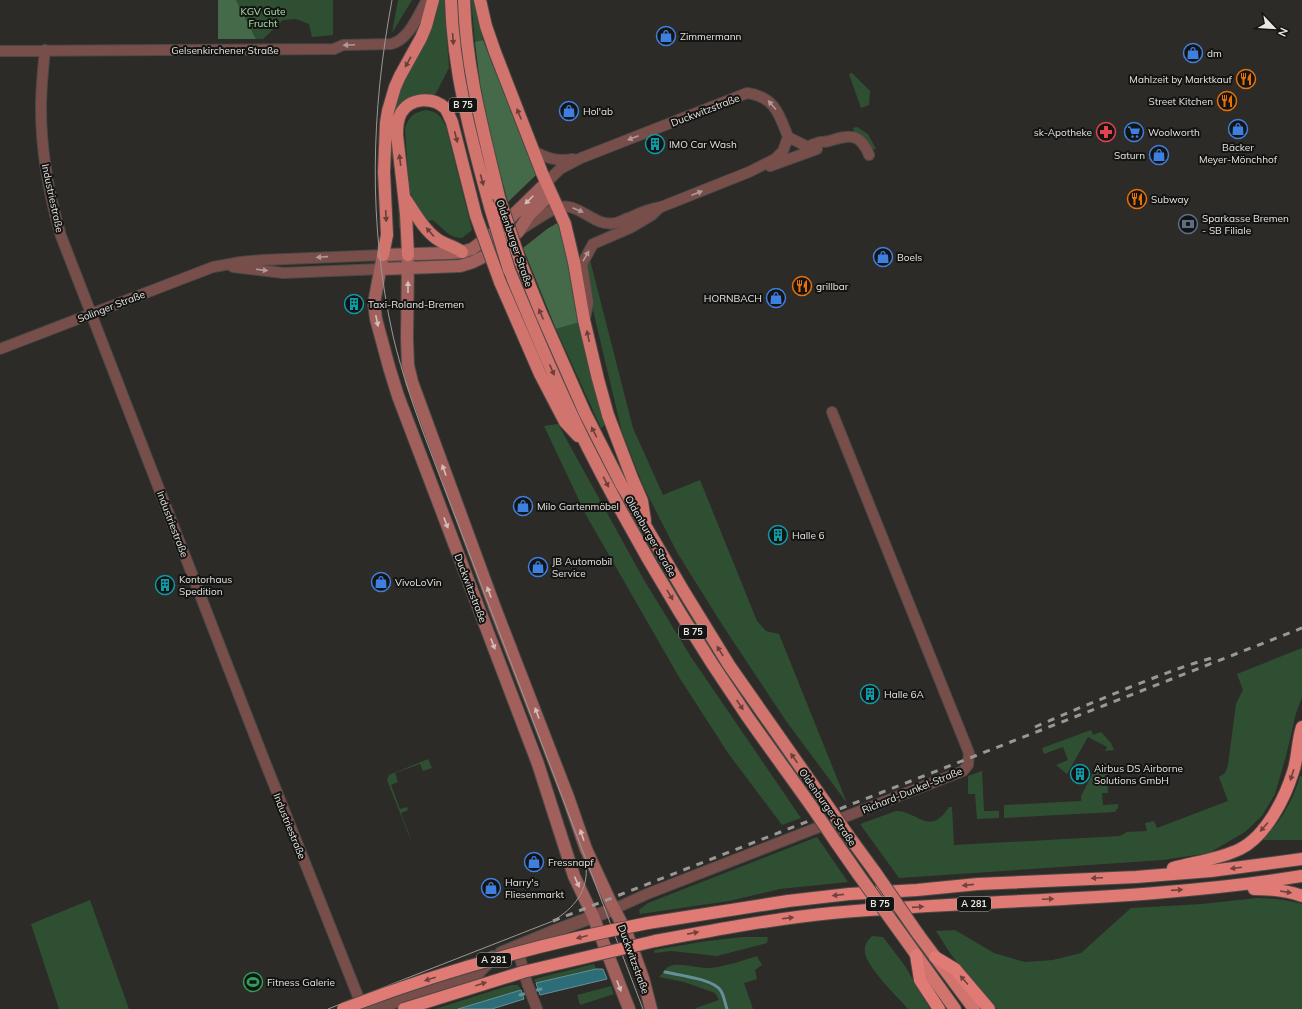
<svg xmlns="http://www.w3.org/2000/svg" width="1302" height="1009" viewBox="0 0 1302 1009" font-family="Mulish,sans-serif">
	<style>
		.green { fill: #2f4f33 }
		.forest { fill: #456a49 }
		.water { fill: #2c6d78; stroke: #649198 }
		.lines { fill: none; stroke-linecap: round; stroke-linejoin: round }
		.stream { stroke: #649198; stroke-width: 3 }
		.minor-casing { stroke: #4b4945; stroke-width: 12 }
		.tertiary-casing { stroke: #4b4945; stroke-width: 14 }
		.secondary-casing { stroke: #4b4945; stroke-width: 14 }
		.trunk-casing { stroke: #4b4945; stroke-width: 14 }
		.motorway-casing { stroke: #4b4945; stroke-width: 14 }
		.minor { stroke: #784e4b; stroke-width: 10 }
		.tertiary { stroke: #784e4b; stroke-width: 12 }
		.secondary { stroke: #a2605c; stroke-width: 12 }
		.trunk { stroke: #d1746e; stroke-width: 12 }
		.motorway { stroke: #e07a74; stroke-width: 12 }
		.tram { stroke: #9a9895; stroke-width: 1 }
		.rail { stroke: #9a9895; stroke-width: 3; stroke-dasharray: 7 7; stroke-linecap: butt }
		.trunk-bridge-casing { stroke: #4b4945; stroke-width: 14; stroke-linecap: butt }
		.motorway-bridge-casing { stroke: #4b4945; stroke-width: 14; stroke-linecap: butt }
		.trunk-bridge { stroke: #d1746e; stroke-width: 12 }
		.motorway-bridge { stroke: #e07a74; stroke-width: 12 }
		.oneway { fill: #693f3b }
		.oneway2 { fill: #b09a97 }
		.oneway3 { fill: #d2beba }
		.oneway4 { fill: #70423e }
		.labels { text-anchor: middle; stroke-width: 4; stroke-linejoin: round; paint-order: stroke }
		.shield { fill: #141412; stroke: #a8a7a4; stroke-width: 1 }
		.shield-label { font-size: 9px; font-weight: bold; fill: #e7e6e3 }
		.park-label { font-size: 10px; fill: #aae7b0; stroke: #141412 }
		.poi-label { font-size: 10px; fill: #e7e6e3; stroke: #141412; text-anchor: start }
		.street-label { font-size: 10px; fill: #e7e6e3; stroke: #141412 }
	</style>
	<rect width="100%" height="100%" fill="#2d2b27"/>
	<path class="green" d="M 236,0 L 333,0 L 333,35 L 312,37 L 309,24 L 296,19 L 283,20 L 263,39 L 256,39 Z
		M 398,0 L 412,0 L 392,33 Z
		M 439,0 L 444,0 L 449,68 L 435,95 C 415,93 404,95 395,115 L 402,228 L 399,228 C 398,213 399,197 396,182 C 391,152 387,129 397,98 C 408,65 436,34 439,0 Z
		M 471,0 L 475,0 L 483,40 L 475,42 Z
		M 852,73 L 870,91 L 869,105 L 861,108 L 849,74 Z
		M 426,110 C 438,112 441,116 446,127 L 472,230 L 462,238 C 448,238 443,227 432,220 L 428,221 L 413,200 L 409,188 L 405,129 C 408,117 414,112 426,110 Z
		M 857,127 L 868,134 L 876,149 L 872,150 L 868,141 L 855,133 L 853,128 Z
		M 590,260 L 633,428 L 663,495 L 700,480 L 757,621 L 766,631 L 779,634 L 847,803 L 786,721 L 723,626 L 678,554 L 644,488 L 622,432 L 601,344 L 587,284 L 586,271 Z
		M 580,322 L 592,381 L 605,425 L 601,428 L 556,329 Z
		M 558,424 L 644,580 L 691,657 L 801,818 L 782,825 L 728,753 L 679,677 L 586,515 L 544,426 Z
		M 1302,648 L 1302,697 L 1296,713 L 1286,756 L 1275,794 L 1262,816 L 1245,832 L 1209,853 L 1163,860 L 899,878 L 860,824 L 896,811 C 917,810 929,838 949,807 L 952,807 L 954,845 L 1120,836 L 1127,832 L 1147,831 L 1145,823 L 1154,821 L 1157,828 L 1228,801 L 1219,777 L 1225,773 L 1228,765 L 1236,704 L 1243,690 L 1237,674 Z
		M 1091,730 L 1093,735 L 1101,732 L 1111,743 L 1114,750 L 1105,751 L 1107,747 L 1088,737 L 1067,774 L 1056,765 L 1068,760 L 1063,747 L 1044,754 L 1042,748 Z
		M 428,759 L 432,768 L 423,771 L 420,764 L 395,773 L 398,782 L 391,785 L 400,809 L 407,807 L 408,810 L 401,813 L 411,839 L 410,838 L 387,780 L 389,775 Z
		M 1098,763 L 1107,763 L 1108,793 L 1102,793 L 1103,805 L 1118,804 L 1118,808 L 1115,812 L 1004,818 L 1004,805 L 1081,801 L 1081,796 Z
		M 982,771 L 984,811 L 999,811 L 999,818 L 977,819 L 975,794 L 968,794 L 968,776 Z
		M 1300,776 L 1302,776 L 1302,840 L 1264,840 L 1263,838 C 1282,821 1293,800 1300,776 Z
		M 817,837 L 848,882 L 780,889 L 729,901 L 640,914 L 639,910 L 648,903 Z
		M 1257,898 C 1272,898 1287,900 1302,904 L 1302,1009 L 997,1009 L 963,970 L 950,953 L 936,931 L 955,930 L 994,953 L 1025,962 L 1053,960 L 1081,953 L 1131,908 L 1202,904 Z
		M 90,900 L 129,1009 L 59,1009 L 31,924 Z
		M 872,936 L 883,937 L 905,966 L 930,1009 L 908,1009 C 898,997 866,967 865,952 C 864,945 868,940 872,936 Z
		M 743,937 L 768,937 L 767,943 L 717,956 L 671,951 L 655,953 L 654,950 L 707,941 Z
		M 757,956 L 762,965 L 755,970 L 757,979 L 744,983 L 753,1009 L 697,1009 L 696,1008 L 719,1000 L 715,993 L 684,982 L 659,977 C 662,974 666,967 670,966 C 679,962 697,968 708,968 C 725,967 741,961 757,956 Z
		M 594,964 L 596,969 L 536,983 L 534,980 L 538,978 Z
		M 511,985 L 518,985 L 521,990 L 458,1009 L 435,1009 Z
		M 611,986 L 614,994 L 580,1005 L 577,995 Z"/>
	<path class="forest" d="M 218,0 L 236,0 L 256,39 L 218,39 Z
		M 483,40 L 536,175 L 508,202 L 491,140 L 480,83 L 475,42 Z
		M 559,222 L 580,322 L 556,329 L 523,248 L 547,229 Z"/>
	<path class="water" d="M 596,969 L 603,969 L 607,979 L 540,995 L 536,983 Z
		M 521,990 L 524,999 L 492,1009 L 458,1009 Z"/>
	<g class="lines">
		<path class="stream" d="M 665,972 C 678,975 714,979 721,991 C 724,996 725,1003 727,1009
			M 520,995 L 541,989"/>
		<g class="minor-casing">
			<path id="minor" d="M 45,50 C 43,69 41,89 41,108 C 41,152 49,195 61,236 L 261,752 L 363,1009
				M 0,51 L 334,49 L 343,45 L 391,44 C 409,40 418,15 427,0
				M 788,137 L 808,147 C 811,145 816,143 820,142 C 823,142 826,142 829,141 C 849,135 860,132 869,155
				M 533,151 C 547,158 557,162 573,159
				M 770,166 L 817,149
				M 520,230 C 530,224 546,212 557,208 C 578,200 594,228 615,223 C 619,223 624,219 629,218 C 639,213 649,209 661,207 L 749,172 L 775,159 L 783,151 L 788,137 C 779,114 775,97 747,93 L 581,158 L 560,169 L 546,183
				M 233,267 L 283,273 L 381,269
				M 585,318 L 588,303 L 582,264 L 593,244 L 630,228 L 652,215 L 660,207
				M 0,349 L 213,267 L 241,262 L 263,260 L 383,255
				M 614,909 L 647,894 L 963,771 L 968,765 L 969,753 L 832,412
				M 517,947 L 527,983 L 537,1009"/>
		</g>
		<g class="tertiary-casing">
			<path id="tertiary" d="M 501,953 L 552,932 L 614,909
				M 449,983 L 469,966
				M 374,1009 L 478,973 L 493,957"/>
		</g>
		<g class="secondary-casing">
			<path id="secondary" d="M 546,183 L 499,229 L 472,249 L 462,252 L 449,253 L 383,255 L 374,303 L 376,319 L 389,367 L 398,396 L 538,764 L 574,876 L 593,916 L 629,1009
				M 408,255 L 407,339 L 408,365 L 412,382 L 495,608 L 568,797 L 586,849 L 609,899 L 627,934 L 643,978 L 651,1009
				M 381,269 L 460,266 L 473,262 L 487,255 L 518,232 L 529,215 L 551,194"/>
		</g>
		<g class="trunk-casing">
			<path id="trunk" d="M 451,0 C 453,72 471,138 490,207
				M 464,0 C 466,69 483,130 499,197
				M 480,0 L 486,26 L 495,52 L 542,173 L 565,224 L 574,262 L 584,320 L 598,379 L 608,415 L 632,478 L 642,501 L 645,521
				M 406,200 C 415,213 424,230 437,239 C 445,245 455,246 462,252
				M 383,255 L 387,235 L 384,172 L 386,123 L 388,111 L 395,87 L 400,76 L 421,38 L 426,26 L 433,0
				M 408,255 L 406,214 L 397,135 C 397,128 397,120 401,113 C 410,98 432,96 445,108 C 448,112 450,118 452,122 L 476,216
				M 520,261 L 541,313 L 585,413 L 621,484 L 683,590 L 729,665 L 825,802
				M 509,270 C 534,329 558,389 587,446 C 634,539 688,630 747,716 C 768,746 790,776 812,807
				M 500,282 L 540,374 L 565,422 L 578,436
				M 848,835 L 875,872
				M 835,841 L 858,874
				M 918,934 L 974,1009
				M 902,935 L 955,1009"/>
		</g>
		<g class="motorway-casing">
			<path id="motorway" d="M 1173,868 C 1195,862 1220,859 1240,849 C 1266,836 1285,798 1293,772 C 1298,758 1297,742 1302,727
				M 1254,889 C 1270,889 1287,890 1302,896
				M 648,923 L 788,901 L 849,894 L 917,890 L 978,884 L 1136,877 L 1211,871 L 1302,859
				M 655,941 C 714,930 772,919 832,913 C 989,899 1147,901 1302,876
				M 916,955 L 920,980 L 939,1009
				M 935,957 L 955,969 L 989,1009"/>
		</g>
		<use href="#minor" class="minor"/>
		<use href="#tertiary" class="tertiary"/>
		<use href="#secondary" class="secondary"/>
		<use href="#trunk" class="trunk"/>
		<use href="#motorway" class="motorway"/>
		<path class="tram" d="M 392,0 C 371,112 368,224 393,336 C 402,374 415,411 429,448 L 643,1009
			M 328,1009 L 553,921 C 574,908 589,891 586,864"/>
		<path class="rail" d="M 1035,727 C 1066,713 1097,701 1128,688 C 1156,677 1183,666 1212,658
			M 553,921 L 1302,628"/>
		<g class="trunk-bridge-casing">
			<path id="trunk-bridge" d="M 499,197 L 520,261
				M 490,207 L 509,270
				M 476,216 L 500,282
				M 825,802 L 848,835
				M 812,807 L 835,841
				M 875,872 L 918,934
				M 858,874 L 902,935"/>
		</g>
		<g class="motorway-bridge-casing">
			<path id="motorway-bridge" d="M 343,1009 C 441,971 544,943 648,923
				M 404,1009 L 523,972 L 655,941"/>
		</g>
		<use href="#trunk-bridge" class="trunk-bridge"/>
		<use href="#motorway-bridge" class="motorway-bridge"/>
	</g>
	<defs><path id="oneway-solid" d="M-6-.8H1V-3.2L6.5 0L1 3.2V.8H-6Z"/></defs>
	<g class="oneway">
		<use href="#oneway-solid" transform="translate(453 39) rotate(86)"/>
		<use href="#oneway-solid" transform="translate(408 62) rotate(119)"/>
		<use href="#oneway-solid" transform="translate(519 114) rotate(-112)"/>
		<use href="#oneway-solid" transform="translate(456 137) rotate(76)"/>
		<use href="#oneway-solid" transform="translate(400 160) rotate(-97)"/>
		<use href="#oneway-solid" transform="translate(482 180) rotate(75)"/>
		<use href="#oneway-solid" transform="translate(386 216) rotate(87)"/>
		<use href="#oneway-solid" transform="translate(430 232) rotate(-131)"/>
		<use href="#oneway-solid" transform="translate(541 314) rotate(-113)"/>
		<use href="#oneway-solid" transform="translate(588 336) rotate(-103)"/>
		<use href="#oneway-solid" transform="translate(552 370) rotate(66)"/>
		<use href="#oneway-solid" transform="translate(594 432) rotate(-117)"/>
		<use href="#oneway-solid" transform="translate(606 482) rotate(62)"/>
		<use href="#oneway-solid" transform="translate(670 595) rotate(59)"/>
		<use href="#oneway-solid" transform="translate(720 651) rotate(-122)"/>
		<use href="#oneway-solid" transform="translate(740 705) rotate(56)"/>
		<use href="#oneway-solid" transform="translate(794 758) rotate(-125)"/>
	</g>
	<g class="oneway2">
		<use href="#oneway-solid" transform="translate(349 45) rotate(177)"/>
		<use href="#oneway-solid" transform="translate(772 105) rotate(-131)"/>
		<use href="#oneway-solid" transform="translate(633 138) rotate(159)"/>
		<use href="#oneway-solid" transform="translate(697 193) rotate(-21)"/>
		<use href="#oneway-solid" transform="translate(578 210) rotate(23)"/>
		<use href="#oneway-solid" transform="translate(586 256) rotate(-60)"/>
		<use href="#oneway-solid" transform="translate(322 257) rotate(176)"/>
		<use href="#oneway-solid" transform="translate(262 270) rotate(7)"/>
	</g>
	<g class="oneway3">
		<use href="#oneway-solid" transform="translate(529 200) rotate(135)"/>
		<use href="#oneway-solid" transform="translate(408 287) rotate(-90)"/>
		<use href="#oneway-solid" transform="translate(377 321) rotate(78)"/>
		<use href="#oneway-solid" transform="translate(444 470) rotate(-110)"/>
		<use href="#oneway-solid" transform="translate(446 523) rotate(69)"/>
		<use href="#oneway-solid" transform="translate(489 592) rotate(-110)"/>
		<use href="#oneway-solid" transform="translate(493 644) rotate(69)"/>
		<use href="#oneway-solid" transform="translate(537 713) rotate(-110)"/>
		<use href="#oneway-solid" transform="translate(582 835) rotate(-109)"/>
		<use href="#oneway-solid" transform="translate(577 882) rotate(66)"/>
		<use href="#oneway-solid" transform="translate(619 986) rotate(69)"/>
	</g>
	<g class="oneway4">
		<use href="#oneway-solid" transform="translate(1292 775) rotate(108)"/>
		<use href="#oneway-solid" transform="translate(1264 827) rotate(131)"/>
		<use href="#oneway-solid" transform="translate(1236 868) rotate(173)"/>
		<use href="#oneway-solid" transform="translate(1097 878) rotate(177)"/>
		<use href="#oneway-solid" transform="translate(968 885) rotate(174)"/>
		<use href="#oneway-solid" transform="translate(1177 890) rotate(-4)"/>
		<use href="#oneway-solid" transform="translate(1286 892) rotate(9)"/>
		<use href="#oneway-solid" transform="translate(838 895) rotate(174)"/>
		<use href="#oneway-solid" transform="translate(1048 899) rotate(-3)"/>
		<use href="#oneway-solid" transform="translate(918 907) rotate(-4)"/>
		<use href="#oneway-solid" transform="translate(788 918) rotate(-7)"/>
		<use href="#oneway-solid" transform="translate(693 933) rotate(-11)"/>
		<use href="#oneway-solid" transform="translate(582 937) rotate(166)"/>
		<use href="#oneway-solid" transform="translate(430 979) rotate(163)"/>
		<use href="#oneway-solid" transform="translate(964 980) rotate(-132)"/>
		<use href="#oneway-solid" transform="translate(481 984) rotate(-17)"/>
	</g>
	<defs>
		<g id="shop-ring" transform="scale(1)"><circle r="9.5" fill="#141412" stroke="#3f7fe0" stroke-width="1.5"/><path d="M-5-2.5h2.3a2.7 3.5 0 0 1 5.4 0H5L5.5 6h-11ZM-1.5-2.5h3a1.5 2.3 0 0 0-3 0Z" fill="#3f7fe0"/></g>
		<g id="restaurant-ring" transform="scale(1)"><circle r="9.5" fill="#141412" stroke="#e8710a" stroke-width="1.5"/><path d="M-5-6h1v4h1v-4h1v4h1v-4h1v5L-1.5 .5V6h-2V.5L-5-1ZM5-6V6H3V1.5H1.5Q1.5-4 5-6Z" fill="#e8710a"/></g>
		<g id="pharmacy-ring" transform="scale(1)"><circle r="9.5" fill="#141412" stroke="#e0444e" stroke-width="1.5"/><path d="M-2-6h4v4h4v4h-4v4h-4v-4h-4v-4h4Z" fill="#e0444e"/></g>
		<g id="supermarket-ring" transform="scale(1)"><circle r="9.5" fill="#141412" stroke="#3f7fe0" stroke-width="1.5"/><path d="M-6-5.5h2.5l.6 2H6L4.5 2H-2.5L-4.4-4H-6ZM-1.5 3.2a1.3 1.3 0 1 0 .1 0ZM3 3.2a1.3 1.3 0 1 0 .1 0Z" fill="#3f7fe0"/></g>
		<g id="building-ring" transform="scale(1)"><circle r="9.5" fill="#141412" stroke="#0f9aa8" stroke-width="1.5"/><path d="M-4-6H4V6H1V3H-1V6H-4ZM-2.5-4.3h1.7v1.8h-1.7ZM.8-4.3h1.7v1.8H.8ZM-2.5-1h1.7V.8h-1.7ZM.8-1h1.7V.8H.8Z" fill="#0f9aa8"/></g>
		<g id="bank-ring" transform="scale(1)"><circle r="9.5" fill="#141412" stroke="#5c6f8a" stroke-width="1.5"/><path d="M-6-4H6V4H-6ZM0-2.3a2.3 2.3 0 1 0 0 4.6a2.3 2.3 0 1 0 0-4.6Z" fill="#5c6f8a"/></g>
		<g id="stadium-ring" transform="scale(1)"><circle r="9.5" fill="#141412" stroke="#2e9e5b" stroke-width="1.5"/><path d="M0-5a6.5 5 0 1 0 0 10a6.5 5 0 1 0 0-10ZM-3.5-1.8h7v3.6h-7Z" fill="#2e9e5b"/></g>
	</defs>
	<g fill-rule="evenodd">
		<use href="#shop-ring" x="666" y="36"/>
		<use href="#shop-ring" x="1193" y="53"/>
		<use href="#restaurant-ring" x="1246" y="79"/>
		<use href="#restaurant-ring" x="1227" y="101"/>
		<use href="#shop-ring" x="569" y="111"/>
		<use href="#shop-ring" x="1238" y="129"/>
		<use href="#pharmacy-ring" x="1106" y="132"/>
		<use href="#supermarket-ring" x="1134" y="132"/>
		<use href="#building-ring" x="655" y="144"/>
		<use href="#shop-ring" x="1159" y="155"/>
		<use href="#restaurant-ring" x="1137" y="199"/>
		<use href="#bank-ring" x="1188" y="224"/>
		<use href="#shop-ring" x="883" y="257"/>
		<use href="#restaurant-ring" x="802" y="286"/>
		<use href="#shop-ring" x="776" y="298"/>
		<use href="#building-ring" x="354" y="304"/>
		<use href="#shop-ring" x="523" y="506"/>
		<use href="#building-ring" x="778" y="535"/>
		<use href="#shop-ring" x="538" y="567"/>
		<use href="#shop-ring" x="381" y="582"/>
		<use href="#building-ring" x="165" y="585"/>
		<use href="#building-ring" x="870" y="694"/>
		<use href="#building-ring" x="1080" y="774"/>
		<use href="#shop-ring" x="534" y="862"/>
		<use href="#shop-ring" x="491" y="888"/>
		<use href="#stadium-ring" x="253" y="982"/>
	</g>
	<g class="labels">
		<g class="shield">
			<rect x="449" y="98" width="28" height="14" rx="3"/>
			<rect x="679" y="625" width="28" height="14" rx="3"/>
			<rect x="866" y="897" width="28" height="14" rx="3"/>
			<rect x="957" y="897" width="34" height="14" rx="3"/>
			<rect x="477" y="953" width="34" height="14" rx="3"/>
		</g>
		<g class="shield-label">
			<text x="463" y="108">B 75</text>
			<text x="693" y="635">B 75</text>
			<text x="880" y="907">B 75</text>
			<text x="974" y="907">A 281</text>
			<text x="494" y="963">A 281</text>
		</g>
		<g class="park-label">
			<text x="263" y="15">KGV Gute<tspan x="263" dy="12">Frucht</tspan></text>
		</g>
		<g class="poi-label">
			<text x="680" y="40">Zimmermann</text>
			<text x="1207" y="57">dm</text>
			<text x="1232" y="83" text-anchor="end">Mahlzeit by Marktkauf</text>
			<text x="1213" y="105" text-anchor="end">Street Kitchen</text>
			<text x="583" y="115">Hol'ab</text>
			<text x="1092" y="136" text-anchor="end">sk-Apotheke</text>
			<text x="1148" y="136">Woolworth</text>
			<text x="669" y="148">IMO Car Wash</text>
			<text x="1238" y="151" text-anchor="middle">Bäcker<tspan x="1238" dy="12">Meyer-Mönchhof</tspan></text>
			<text x="1145" y="159" text-anchor="end">Saturn</text>
			<text x="1151" y="203">Subway</text>
			<text x="1202" y="222">Sparkasse Bremen<tspan x="1202" dy="12">- SB Filiale</tspan></text>
			<text x="897" y="261">Boels</text>
			<text x="816" y="290">grillbar</text>
			<text x="762" y="302" text-anchor="end">HORNBACH</text>
			<text x="368" y="308">Taxi-Roland-Bremen</text>
			<text x="537" y="510">Milo Gartenmöbel</text>
			<text x="792" y="539">Halle 6</text>
			<text x="552" y="565">JB Automobil<tspan x="552" dy="12">Service</tspan></text>
			<text x="179" y="583">Kontorhaus<tspan x="179" dy="12">Spedition</tspan></text>
			<text x="395" y="586">VivoLoVin</text>
			<text x="884" y="698">Halle 6A</text>
			<text x="1094" y="772">Airbus DS Airborne<tspan x="1094" dy="12">Solutions GmbH</tspan></text>
			<text x="548" y="866">Fressnapf</text>
			<text x="505" y="886">Harry's<tspan x="505" dy="12">Fliesenmarkt</tspan></text>
			<text x="267" y="986">Fitness Galerie</text>
		</g>
		<g class="street-label">
			<text x="225" y="54">Gelsenkirchener Straße</text>
			<text transform="translate(705 110) rotate(-21)" y="4">Duckwitzstraße</text>
			<text transform="translate(53 198) rotate(78)" y="4">Industriestraße</text>
			<text transform="translate(515 243) rotate(71)" y="4">Oldenburger Straße</text>
			<text transform="translate(111 306) rotate(-21)" y="4">Solinger Straße</text>
			<text transform="translate(173 524) rotate(69)" y="4">Industriestraße</text>
			<text transform="translate(651 536) rotate(60)" y="4">Oldenburger Straße</text>
			<text transform="translate(471 588) rotate(69)" y="4">Duckwitzstraße</text>
			<text transform="translate(912 790) rotate(-22)" y="4">Richard-Dunkel-Straße</text>
			<text transform="translate(828 807) rotate(55)" y="4">Oldenburger Straße</text>
			<text transform="translate(290 826) rotate(68)" y="4">Industriestraße</text>
			<text transform="translate(634 959) rotate(70)" y="4">Duckwitzstraße</text>
		</g>
	</g>
	<g transform="translate(1274 28) rotate(115)" stroke="#141412" stroke-width="3" paint-order="stroke">
	<path d="M0-3L7 15L0 10L-7 15Z" fill="#e7e6e3"/>
	<text y="-6" font-size="11" font-weight="bold" text-anchor="middle" fill="#e7e6e3">N</text>
	</g>
</svg>
